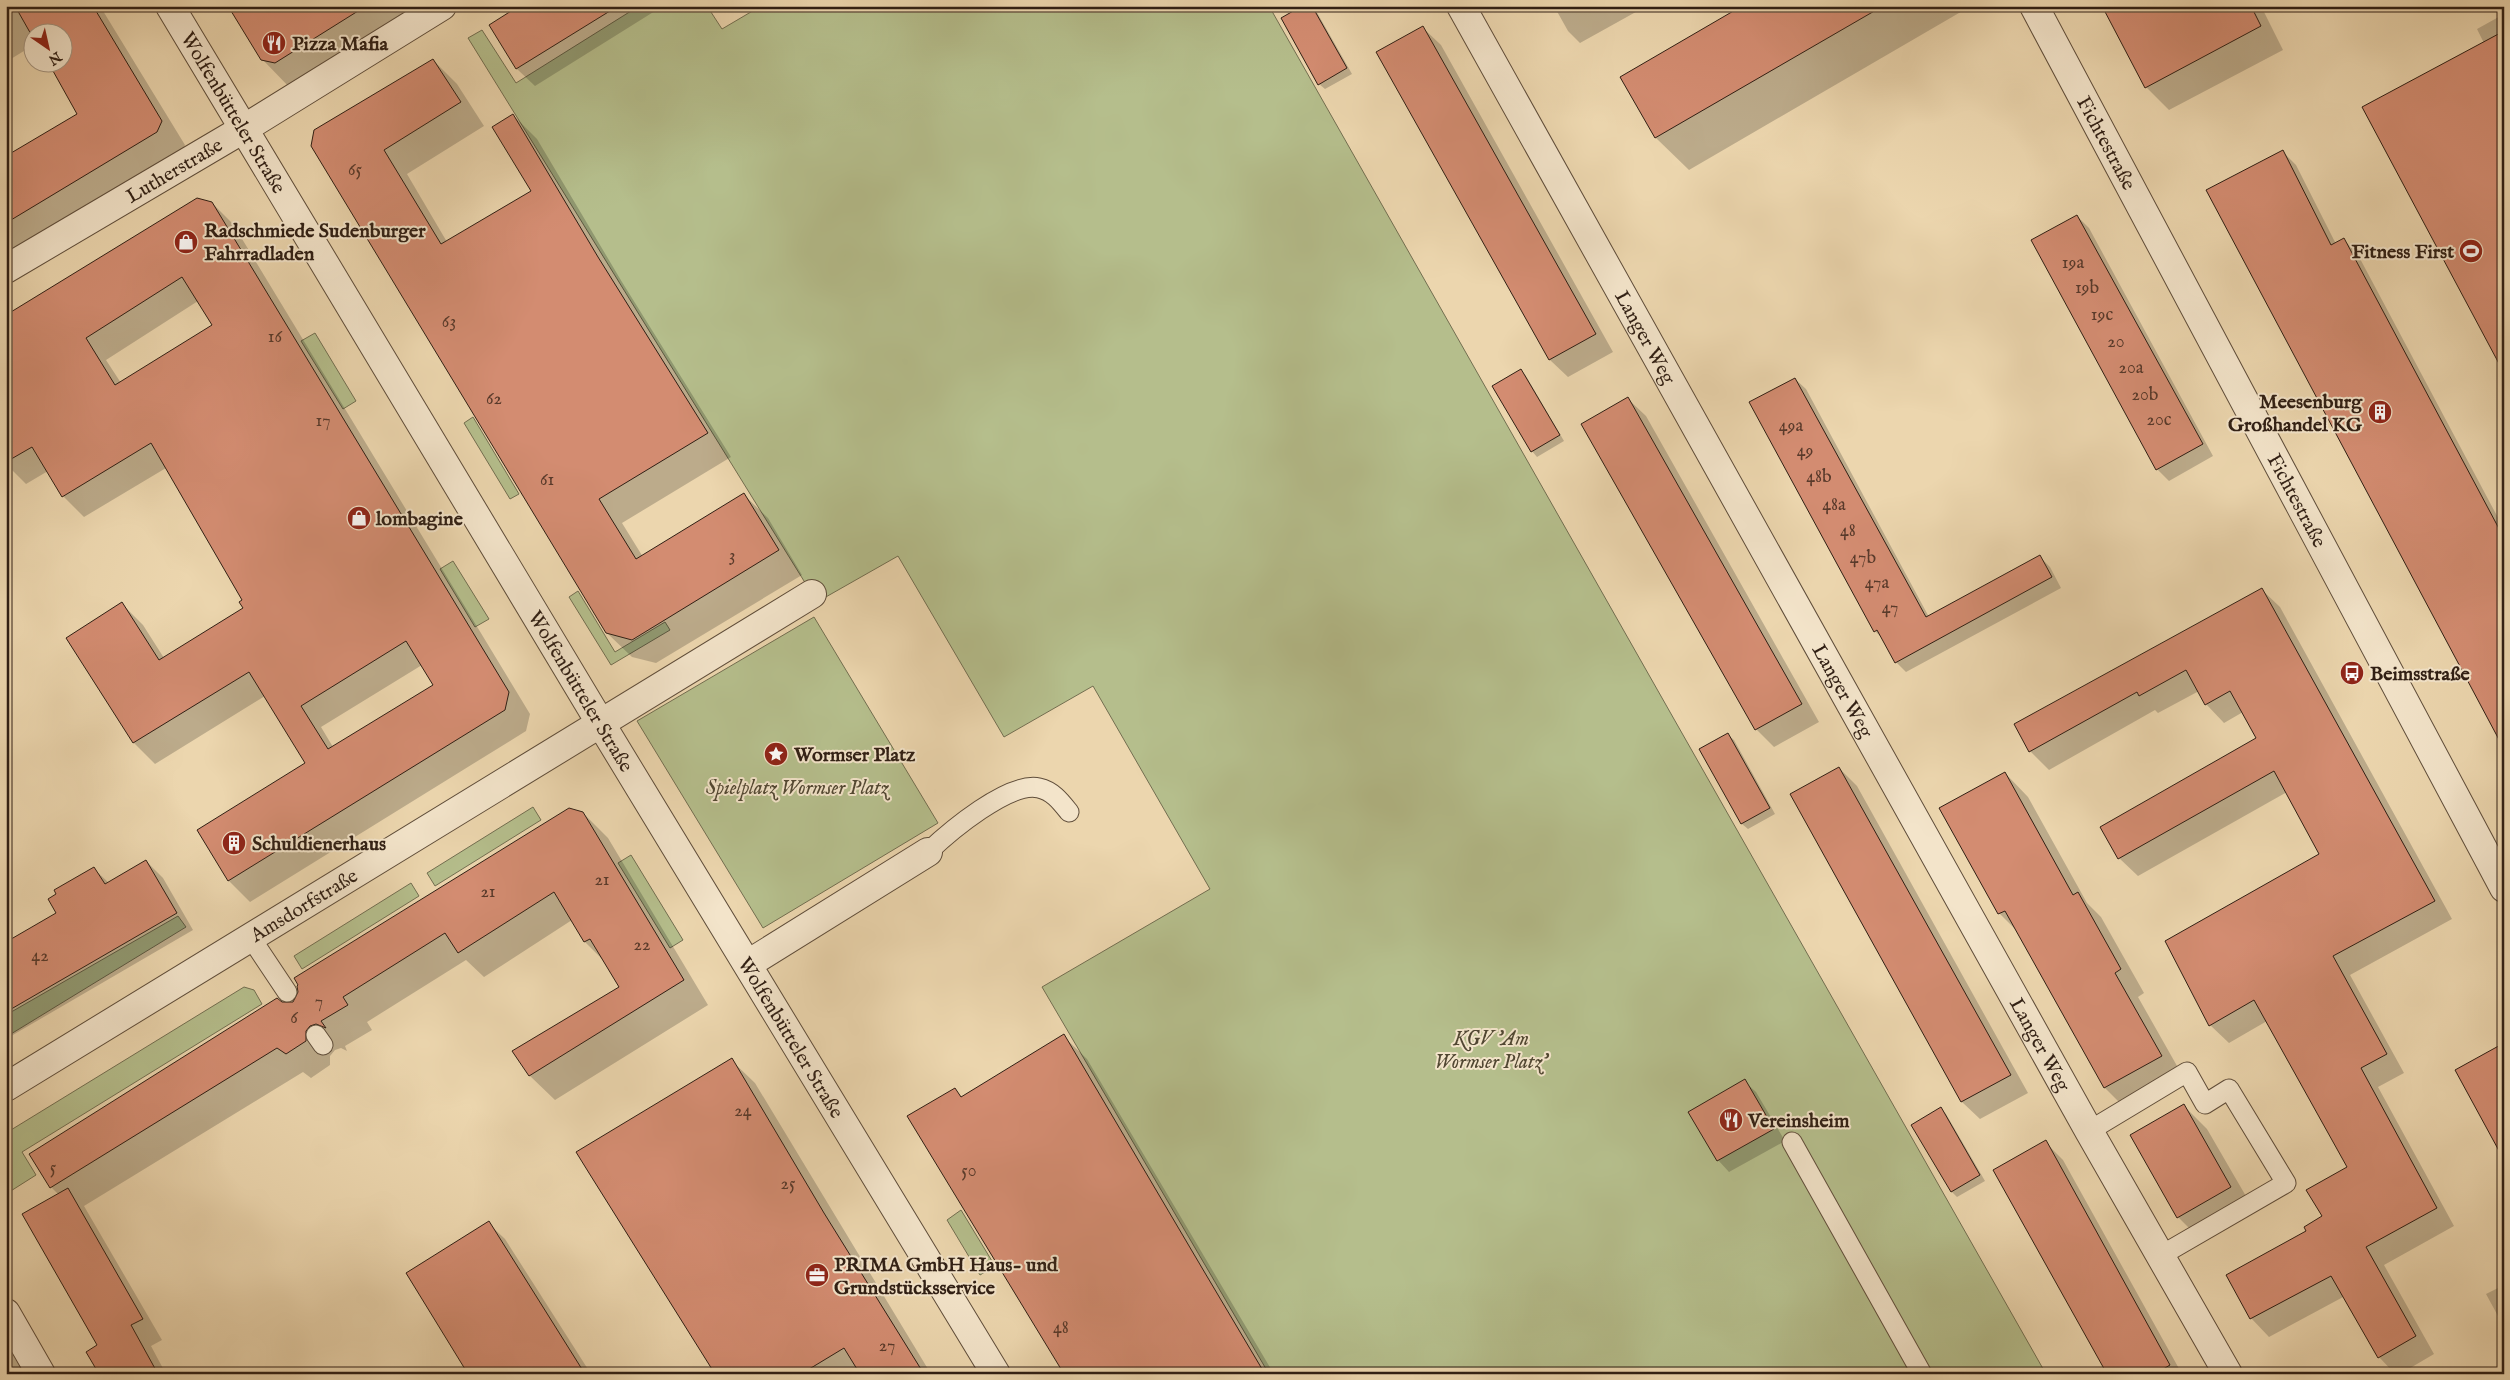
<svg xmlns="http://www.w3.org/2000/svg" width="2510" height="1380" viewBox="0 0 2510 1380" font-family="'IM FELL English',serif">
	<style>
		.green { fill: #b5be8c; stroke: #726e50 }
		.shadow { fill: #0003; fill-rule: evenodd }
		.building { fill: #d38c71; stroke: #301f14; fill-rule: evenodd }
		.lines { fill: none; stroke-linecap: round; stroke-linejoin: round }
		.service-casing { stroke: #5f4d3a; stroke-width: 21 }
		.minor-casing { stroke: #5f4d3a; stroke-width: 30 }
		.service { stroke: #f3e4ca; stroke-width: 19 }
		.minor { stroke: #f3e4ca; stroke-width: 28 }
		.labels { text-anchor: middle; stroke-width: 4; stroke-linejoin: round; paint-order: stroke }
		.number-label { font-size: 18px; fill: #593a2b }
		.poi-label { font-size: 20px; font-weight: bold; fill: #301f14; stroke: #f3e4ca; text-anchor: start }
		.street-label { font-size: 20px; fill: #301f14; stroke: #f3e4ca }
		.park-label { font-size: 20px; font-style: italic; fill: #514732; stroke: #f3e4ca }
	</style>
	<rect width="100%" height="100%" fill="#ecd6ae"/>
	<filter id="stains"><feTurbulence type="fractalNoise" baseFrequency=".004" numOctaves="4"/><feColorMatrix values="0 0 0 0 .2 0 0 0 0 .09 0 0 0 0 .02 0 0 0 .5 -.17"/></filter>
	<radialGradient id="worn" r=".72"><stop offset=".6" stop-color="#630" stop-opacity="0"/><stop offset="1" stop-color="#630" stop-opacity=".3"/></radialGradient>
	<path class="green" d="M 639,6 L 707,6 L 722,29 L 761,6 L 1269,6 L 2046,1374 L 1269,1374 L 1042,987 L 1210,889 L 1093,686 L 1004,737 L 898,556 L 817,602 L 468,38 L 482,30 L 516,83 Z
		M 315,333 L 356,401 L 343,409 L 301,341 Z
		M 473,417 L 519,494 L 510,499 L 464,423 Z
		M 453,561 L 489,619 L 475,627 L 440,569 Z
		M 578,591 L 615,652 L 665,622 L 670,630 L 611,665 L 569,597 Z
		M 814,617 L 938,823 L 763,928 L 637,721 Z
		M 533,807 L 541,820 L 435,886 L 427,873 Z
		M 631,855 L 683,940 L 670,948 L 618,863 Z
		M 411,883 L 419,896 L 302,969 L 294,956 Z
		M 178,916 L 186,927 L 6,1037 L 6,1015 Z
		M 244,987 L 254,990 L 262,1004 L 22,1152 L 36,1175 L 6,1194 L 6,1133 Z
		M 961,1210 L 995,1266 L 980,1275 L 947,1220 Z"/>
	<path class="shadow" d="M 6,6 L 100,6 L 185,145 L 180,155 L 6,260 L 6,158 L 79,115 L 62,62 L 62,32 L 32,32 L 32,46 L 6,62 Z
		M 229,6 L 446,6 L 292,90 L 262,59 Z
		M 522,6 L 663,6 L 535,86 L 517,69 L 490,26 Z
		M 1305,6 L 1313,6 L 1315,9 L 1352,74 L 1325,89 L 1319,84 Z
		M 1554,6 L 1643,6 L 1643,8 L 1580,43 L 1568,31 Z
		M 1745,6 L 1971,6 L 1689,170 L 1656,138 L 1621,78 Z
		M 2103,6 L 2261,6 L 2283,50 L 2169,110 L 2146,87 Z
		M 2504,14 L 2504,372 L 2484,43 L 2477,29 Z
		M 1423,28 L 1441,45 L 1613,352 L 1568,377 L 1550,360 L 1378,53 Z
		M 433,60 L 457,84 L 484,126 L 407,174 L 447,242 L 532,191 L 513,115 L 537,139 L 622,282 L 731,457 L 622,523 L 643,557 L 744,495 L 768,518 L 802,575 L 656,663 L 632,657 L 607,633 L 313,146 Z
		M 2283,152 L 2296,165 L 2336,244 L 2344,240 L 2357,253 L 2504,529 L 2504,746 Z
		M 212,203 L 233,224 L 530,714 L 526,731 L 250,902 L 229,881 L 307,763 L 265,696 L 155,764 L 134,743 L 68,638 L 122,604 L 143,625 L 164,658 L 245,609 L 244,600 L 166,468 L 84,517 L 63,496 L 48,471 L 26,484 L 6,464 L 6,315 ZM 198,301 L 214,325 L 121,383 L 106,360 ZM 422,665 L 435,686 L 333,747 L 321,727 Z
		M 2077,216 L 2089,228 L 2213,456 L 2169,481 L 2157,469 Z
		M 1521,370 L 1526,376 L 1564,441 L 1537,457 L 1532,451 Z
		M 1795,379 L 1806,389 L 1929,617 L 2040,557 L 2050,567 L 2061,588 L 1906,672 L 1896,662 L 1884,640 L 1875,631 Z
		M 1628,399 L 1646,416 L 1819,722 L 1774,747 L 1756,729 Z
		M 2261,589 L 2280,607 L 2452,919 L 2350,975 L 2404,1073 L 2378,1087 L 2454,1226 L 2384,1265 L 2434,1354 L 2400,1374 L 2395,1374 L 2379,1357 L 2345,1296 L 2269,1337 L 2251,1318 L 2308,1232 L 2323,1217 L 2349,1167 L 2267,1021 L 2229,1043 L 2210,1025 L 2320,854 L 2287,792 L 2138,876 L 2119,858 L 2257,739 L 2243,712 L 2224,723 L 2206,704 L 2199,691 L 2158,713 L 2155,710 L 2049,770 L 2030,751 L 2016,725 Z
		M 1728,735 L 1734,740 L 1775,814 L 1748,829 L 1742,824 L 1701,750 Z
		M 1839,768 L 1857,786 L 2028,1093 L 1980,1119 L 1962,1102 L 1792,795 Z
		M 2005,773 L 2028,797 L 2087,903 L 2101,917 L 2144,993 L 2138,997 L 2185,1080 L 2128,1111 L 2105,1088 L 2018,932 L 1999,913 Z
		M 583,813 L 608,838 L 708,1005 L 555,1100 L 530,1076 L 514,1051 L 620,987 L 605,962 L 584,941 L 572,920 L 484,977 L 466,960 L 367,1022 L 372,1030 L 345,1046 L 347,1051 L 341,1048 L 335,1050 L 330,1056 L 330,1065 L 311,1078 L 303,1072 L 84,1206 L 162,1340 L 151,1346 L 166,1374 L 100,1374 L 99,1345 L 59,1195 L 51,1187 L 282,1004 L 294,1003 Z
		M 146,861 L 163,878 L 193,930 L 6,1039 L 6,943 L 57,913 L 94,869 L 109,883 Z
		M 1063,1036 L 1087,1059 L 1274,1374 L 1066,1374 L 955,1090 L 963,1098 Z
		M 731,1060 L 755,1083 L 931,1374 L 717,1374 Z
		M 1744,1081 L 1756,1092 L 1785,1141 L 1729,1172 L 1718,1160 Z
		M 2184,1106 L 2207,1129 L 2254,1210 L 2201,1240 L 2178,1217 Z
		M 1941,1109 L 1946,1114 L 1985,1181 L 1957,1197 L 1952,1192 L 1913,1125 Z
		M 2045,1142 L 2063,1160 L 2182,1374 L 2108,1374 Z
		M 488,1223 L 505,1239 L 591,1374 L 469,1374 Z
		M 2504,1285 L 2504,1327 L 2486,1294 Z
		M 6,1343 L 24,1374 L 6,1374 Z"/>
	<path class="building" d="M 15,6 L 93,6 L 162,121 L 157,132 L 6,223 L 6,156 L 77,114 L 48,62 L 62,62 L 62,32 L 32,32 L 32,36 Z
		M 228,6 L 366,6 L 275,63 L 261,60 Z
		M 519,6 L 618,6 L 516,69 L 489,25 Z
		M 1302,6 L 1312,6 L 1347,68 L 1318,85 L 1281,18 Z
		M 1742,6 L 1883,6 L 1655,138 L 1620,77 Z
		M 2102,6 L 2251,6 L 2261,26 L 2145,88 Z
		M 1423,26 L 1596,334 L 1549,360 L 1376,52 Z
		M 2504,31 L 2504,373 L 2362,107 Z
		M 433,59 L 461,102 L 384,150 L 441,244 L 531,191 L 492,127 L 513,114 L 598,257 L 708,433 L 599,499 L 636,559 L 744,493 L 779,550 L 632,640 L 606,633 L 311,146 L 314,130 Z
		M 2283,150 L 2331,245 L 2344,238 L 2504,538 L 2504,749 L 2206,190 Z
		M 197,198 L 212,202 L 509,692 L 505,710 L 228,881 L 197,830 L 305,763 L 249,672 L 133,743 L 66,638 L 122,602 L 159,660 L 243,608 L 239,602 L 242,600 L 151,443 L 62,497 L 32,447 L 6,462 L 6,315 ZM 182,277 L 212,325 L 115,385 L 86,338 ZM 406,641 L 433,685 L 328,749 L 301,706 Z
		M 2077,215 L 2203,444 L 2156,470 L 2031,240 Z
		M 1521,369 L 1560,435 L 1531,452 L 1492,386 Z
		M 1795,378 L 1926,617 L 2040,555 L 2052,577 L 1895,663 L 1877,630 L 1874,632 L 1749,402 Z
		M 1628,397 L 1802,704 L 1755,730 L 1581,424 Z
		M 2262,588 L 2435,901 L 2333,956 L 2387,1054 L 2361,1068 L 2437,1208 L 2366,1247 L 2416,1336 L 2378,1358 L 2331,1276 L 2250,1319 L 2226,1275 L 2306,1231 L 2304,1227 L 2322,1216 L 2306,1190 L 2347,1167 L 2254,1000 L 2209,1026 L 2165,941 L 2319,854 L 2274,771 L 2118,859 L 2100,827 L 2256,738 L 2230,691 L 2205,705 L 2186,670 L 2139,696 L 2137,692 L 2029,752 L 2014,724 Z
		M 1728,733 L 1770,808 L 1741,824 L 1699,749 Z
		M 1839,767 L 2011,1075 L 1961,1102 L 1790,794 Z
		M 2005,772 L 2073,895 L 2078,892 L 2121,969 L 2115,973 L 2162,1056 L 2104,1088 L 2005,911 L 1998,914 L 1939,808 Z
		M 569,808 L 583,812 L 684,980 L 529,1076 L 512,1051 L 619,987 L 590,939 L 584,942 L 554,892 L 458,953 L 445,933 L 343,997 L 348,1005 L 321,1021 L 326,1028 L 316,1024 L 310,1026 L 306,1031 L 306,1041 L 286,1054 L 277,1048 L 50,1188 L 29,1154 L 277,998 L 282,1002 L 293,1002 L 298,992 L 297,986 L 298,985 L 294,978 Z
		M 146,860 L 177,913 L 6,1012 L 6,942 L 56,913 L 48,899 L 56,894 L 54,890 L 94,867 L 105,884 Z
		M 1064,1034 L 1205,1273 L 1265,1374 L 1064,1374 L 907,1116 L 955,1088 L 961,1097 Z
		M 2504,1043 L 2504,1160 L 2455,1070 Z
		M 732,1058 L 824,1213 L 924,1374 L 860,1374 L 844,1348 L 801,1374 L 715,1374 L 589,1173 L 576,1152 Z
		M 1745,1079 L 1774,1129 L 1717,1161 L 1688,1112 Z
		M 2184,1104 L 2231,1187 L 2177,1218 L 2130,1135 Z
		M 1941,1107 L 1980,1175 L 1951,1192 L 1911,1125 Z
		M 2046,1140 L 2170,1365 L 2155,1374 L 2107,1374 L 1993,1170 Z
		M 68,1188 L 143,1319 L 131,1325 L 158,1374 L 99,1374 L 86,1352 L 97,1345 L 22,1214 Z
		M 489,1221 L 585,1374 L 468,1374 L 406,1273 Z"/>
	<g class="lines">
		<g class="service-casing">
			<path id="service" d="M 928,852 C 949,832 1009,781 1039,788 C 1053,791 1061,802 1069,812
				M 251,938 L 287,992
				M 316,1035 L 323,1045
				M 2089,1131 L 2187,1072 L 2205,1104 L 2229,1089 L 2286,1183 L 2160,1256
				M 1792,1142 L 1922,1374"/>
		</g>
		<g class="minor-casing">
			<g id="minor">
				<path id="s1" d="M 170,6 L 601,724 L 996,1374"/>
				<path id="s2" d="M 1461,6 L 2089,1131 L 2228,1374"/>
				<path id="s3" d="M 2034,6 L 2504,888"/>
				<path id="s4" d="M 6,269 L 245,128 L 442,6"/>
				<path d="M 748,964 L 928,852"/>
				<path id="s5" d="M 6,1087 L 812,594"/>
				<path d="M 6,1313 L 41,1374"/>
			</g>
		</g>
		<use href="#service" class="service"/>
		<use href="#minor" class="minor"/>
	</g>
	<defs>
		<g id="restaurant-disc" transform="scale(1.25)"><circle r="9.5" fill="#8f2418" stroke="#f3e4ca"/><path d="M-5-6h1v4h1v-4h1v4h1v-4h1v5L-1.5 .5V6h-2V.5L-5-1ZM5-6V6H3V1.5H1.5Q1.5-4 5-6Z" fill="#fff"/></g>
		<g id="shop-disc" transform="scale(1.25)"><circle r="9.5" fill="#8f2418" stroke="#f3e4ca"/><path d="M-5-2.5h2.3a2.7 3.5 0 0 1 5.4 0H5L5.5 6h-11ZM-1.5-2.5h3a1.5 2.3 0 0 0-3 0Z" fill="#fff"/></g>
		<g id="stadium-disc" transform="scale(1.25)"><circle r="9.5" fill="#8f2418" stroke="#f3e4ca"/><path d="M0-5a6.5 5 0 1 0 0 10a6.5 5 0 1 0 0-10ZM-3.5-1.8h7v3.6h-7Z" fill="#fff"/></g>
		<g id="building-disc" transform="scale(1.25)"><circle r="9.5" fill="#8f2418" stroke="#f3e4ca"/><path d="M-4-6H4V6H1V3H-1V6H-4ZM-2.5-4.3h1.7v1.8h-1.7ZM.8-4.3h1.7v1.8H.8ZM-2.5-1h1.7V.8h-1.7ZM.8-1h1.7V.8H.8Z" fill="#fff"/></g>
		<g id="bus-disc" transform="scale(1.25)"><circle r="9.5" fill="#8f2418" stroke="#f3e4ca"/><path d="M-5-6H5V4H4V6H2V4H-2V6H-4V4H-5ZM-3.5-4V0h7V-4ZM-3.5 1.2v1.5H-2V1.2ZM2 1.2v1.5H3.5V1.2Z" fill="#fff"/></g>
		<g id="sight-disc" transform="scale(1.25)"><circle r="9.5" fill="#8f2418" stroke="#f3e4ca"/><path d="M0-6L1.8-2.2L6-1.7L2.9 1.2L3.7 5.4L0 3.3L-3.7 5.4L-2.9 1.2L-6-1.7L-1.8-2.2Z" fill="#fff"/></g>
		<g id="office-disc" transform="scale(1.25)"><circle r="9.5" fill="#8f2418" stroke="#f3e4ca"/><path d="M-6-3h4V-5.5h4V-3h4V5H-6ZM-1-4.5V-3h2v-1.5ZM-6 0V1H6V0Z" fill="#fff"/></g>
	</defs>
	<g fill-rule="evenodd">
		<use href="#restaurant-disc" x="274" y="43"/>
		<use href="#shop-disc" x="186" y="242"/>
		<use href="#stadium-disc" x="2471" y="251"/>
		<use href="#building-disc" x="2380" y="412"/>
		<use href="#shop-disc" x="359" y="518"/>
		<use href="#bus-disc" x="2352" y="673"/>
		<use href="#sight-disc" x="776" y="754"/>
		<use href="#building-disc" x="234" y="843"/>
		<use href="#restaurant-disc" x="1731" y="1120"/>
		<use href="#office-disc" x="817" y="1275"/>
	</g>
	<g class="labels">
		<g class="number-label">
			<text x="355" y="175">65</text>
			<text x="2073" y="268">19a</text>
			<text x="2087" y="293">19b</text>
			<text x="2102" y="320">19c</text>
			<text x="449" y="327">63</text>
			<text x="275" y="342">16</text>
			<text x="2116" y="347">20</text>
			<text x="2131" y="373">20a</text>
			<text x="2145" y="400">20b</text>
			<text x="494" y="404">62</text>
			<text x="2159" y="425">20c</text>
			<text x="323" y="426">17</text>
			<text x="1791" y="431">49a</text>
			<text x="1805" y="456">49</text>
			<text x="1819" y="482">48b</text>
			<text x="547" y="485">61</text>
			<text x="1834" y="510">48a</text>
			<text x="1848" y="536">48</text>
			<text x="732" y="561">3</text>
			<text x="1863" y="563">47b</text>
			<text x="1877" y="588">47a</text>
			<text x="1890" y="613">47</text>
			<text x="602" y="885">21</text>
			<text x="488" y="897">21</text>
			<text x="642" y="950">22</text>
			<text x="40" y="961">42</text>
			<text x="319" y="1007">7</text>
			<text x="294" y="1023">6</text>
			<text x="743" y="1116">24</text>
			<text x="53" y="1173">5</text>
			<text x="969" y="1176">50</text>
			<text x="788" y="1189">25</text>
			<text x="1061" y="1333">48</text>
			<text x="887" y="1351">27</text>
		</g>
		<g class="poi-label">
			<text x="292" y="50">Pizza Mafia</text>
			<text x="204" y="237">Radschmiede Sudenburger<tspan x="204" dy="23">Fahrradladen</tspan></text>
			<text x="2454" y="258" text-anchor="end">Fitness First</text>
			<text x="2362" y="408" text-anchor="end">Meesenburg<tspan x="2362" dy="23">Großhandel KG</tspan></text>
			<text x="376" y="525">lombagine</text>
			<text x="2370" y="680">Beimsstraße</text>
			<text x="794" y="761">Wormser Platz</text>
			<text x="252" y="850">Schuldienerhaus</text>
			<text x="1748" y="1127">Vereinsheim</text>
			<text x="834" y="1271">PRIMA GmbH Haus- und<tspan x="834" dy="23">Grundstücksservice</tspan></text>
		</g>
		<g class="street-label">
			<text dy="7" stroke="none"><textPath href="#s1" startOffset="124">Wolfenbütteler Straße</textPath></text>
			<text dy="7" stroke="none"><textPath href="#s3" startOffset="155">Fichtestraße</textPath></text>
			<text dy="7" stroke="none"><textPath href="#s4" startOffset="195">Lutherstraße</textPath></text>
			<text dy="7" stroke="none"><textPath href="#s2" startOffset="379">Langer Weg</textPath></text>
			<text dy="7" stroke="none"><textPath href="#s3" startOffset="560">Fichtestraße</textPath></text>
			<text dy="7" stroke="none"><textPath href="#s1" startOffset="799">Wolfenbütteler Straße</textPath></text>
			<text dy="7" stroke="none"><textPath href="#s2" startOffset="784">Langer Weg</textPath></text>
			<text dy="7" stroke="none"><textPath href="#s5" startOffset="349">Amsdorfstraße</textPath></text>
			<text dy="7" stroke="none"><textPath href="#s1" startOffset="1204">Wolfenbütteler Straße</textPath></text>
			<text dy="7" stroke="none"><textPath href="#s2" startOffset="1189">Langer Weg</textPath></text>
		</g>
		<g class="park-label">
			<text x="797" y="794">Spielplatz Wormser Platz</text>
			<text x="1491" y="1045">KGV 'Am<tspan x="1491" dy="23">Wormser Platz'</tspan></text>
		</g>
	</g>
	<rect width="2510" height="1380" fill="none" stroke="#ecd6ae" stroke-width="25"/>
	<rect x="8" y="8" width="2495" height="1365" fill="none" stroke="#301f14" stroke-width="2.5"/>
	<rect x="12" y="12" width="2485" height="1355" fill="none" stroke="#301f14"/>
	<g transform="translate(48 48) rotate(146)"><circle r="24" fill="#f3e4ca" stroke="#a59581"/>
	<path d="M0-4L9 19L0 12L-9 19Z" fill="#8f2418"/>
	<text y="-8" font-size="14" font-weight="bold" text-anchor="middle" fill="#301f14">N</text>
	</g>
	<rect width="100%" height="100%" filter="url(#stains)"/>
	<rect width="100%" height="100%" fill="url(#worn)"/>
</svg>
